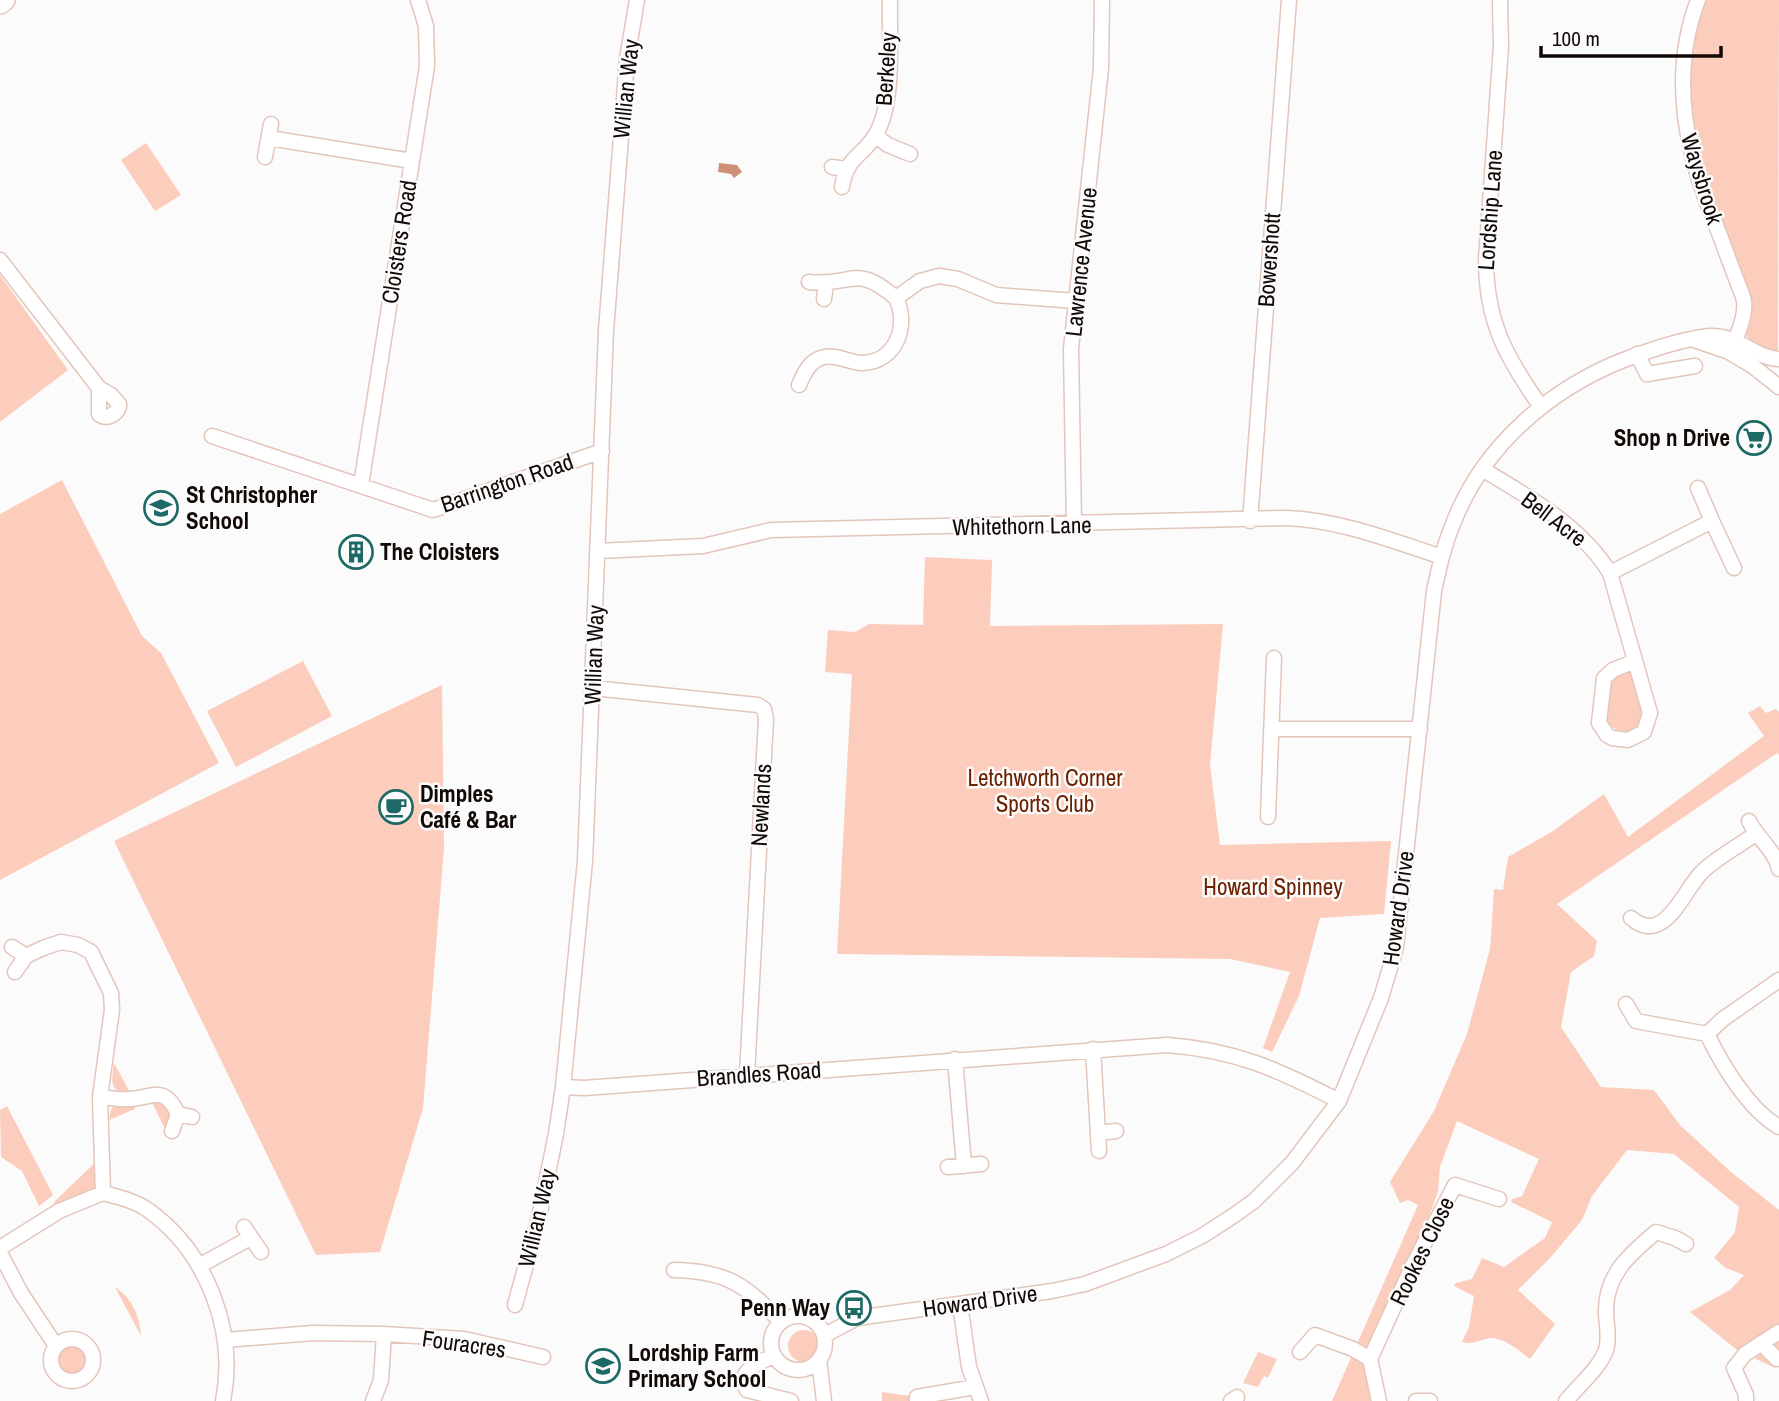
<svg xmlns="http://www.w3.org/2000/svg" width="1779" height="1401" viewBox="0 0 1779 1401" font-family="'Archivo Narrow',sans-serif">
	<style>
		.green { fill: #fccdbc }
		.water { fill: #cf9078 }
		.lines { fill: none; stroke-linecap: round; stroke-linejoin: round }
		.street-casing { stroke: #e3c6bb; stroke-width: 17 }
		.primary-casing { stroke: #e3c6bb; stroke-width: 24 }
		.street { stroke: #fff; stroke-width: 14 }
		.primary { stroke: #fff; stroke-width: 21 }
		.labels { text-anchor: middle; stroke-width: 5; stroke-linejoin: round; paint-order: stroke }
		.street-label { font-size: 23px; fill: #120906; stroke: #fbfbfb }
		.poi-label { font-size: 23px; font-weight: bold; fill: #120906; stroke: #fbfbfb; text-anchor: start }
		.park-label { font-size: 23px; fill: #6c2200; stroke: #fbfbfb }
	</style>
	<rect width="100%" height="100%" fill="#fbfbfb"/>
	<path class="green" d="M 1703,0 L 1779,0 L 1778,352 C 1763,349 1752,345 1744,332 L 1752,309 L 1700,172 L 1691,131 L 1689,64 L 1693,34 Z
		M 146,143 L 181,195 L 155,211 L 121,160 Z
		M 0,275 L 68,370 L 0,422 Z
		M 62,480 L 142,636 L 161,653 L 219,763 L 0,880 L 0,514 Z
		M 925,557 L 992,560 L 990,626 L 1223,624 L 1210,765 L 1220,845 L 1391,841 L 1384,914 L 1320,918 L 1299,996 L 1272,1052 L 1263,1048 L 1290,972 L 1230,959 L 837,954 L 852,674 L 825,672 L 828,630 L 855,632 L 869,624 L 923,625 Z
		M 303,661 L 332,716 L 236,767 L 207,711 Z
		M 1630,670 L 1645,715 L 1640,724 L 1629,732 L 1617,730 L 1608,724 L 1606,704 L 1608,683 L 1617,674 Z
		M 442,685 L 444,848 L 423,1108 L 380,1252 L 316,1255 L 114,841 Z
		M 1760,706 L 1766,713 L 1776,709 L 1779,712 L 1779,755 L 1777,753 L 1557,904 L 1597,941 L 1594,956 L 1571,972 L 1561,1027 L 1601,1087 L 1654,1090 L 1680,1125 L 1731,1172 L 1779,1210 L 1779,1363 L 1775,1368 L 1737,1350 L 1690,1312 L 1730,1290 L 1744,1275 L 1726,1268 L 1714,1258 L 1735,1232 L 1739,1207 L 1674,1154 L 1627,1150 L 1592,1196 L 1582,1220 L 1551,1257 L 1518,1290 L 1555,1324 L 1530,1359 C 1520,1351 1503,1337 1490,1338 C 1480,1340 1471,1345 1462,1342 L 1469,1327 L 1474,1296 L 1454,1286 L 1456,1283 L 1472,1279 L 1482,1258 L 1504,1267 L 1545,1238 L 1552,1222 L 1511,1202 L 1512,1199 L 1522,1196 L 1539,1159 L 1457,1121 L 1440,1167 L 1438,1192 L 1413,1259 L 1365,1363 L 1373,1401 L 1332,1401 L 1418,1205 L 1408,1200 L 1400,1203 L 1390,1182 L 1434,1111 L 1467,1034 L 1490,949 L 1494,889 L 1503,890 L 1508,857 L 1553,831 L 1604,794 L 1628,837 L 1764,736 L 1748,713 Z
		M 114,1063 L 132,1096 C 109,1090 111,1085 114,1063 Z
		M 158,1099 L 172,1113 L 168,1129 L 164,1127 L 151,1100 Z
		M 117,1104 L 135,1105 L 135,1109 L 109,1120 L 111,1109 Z
		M 7,1106 L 53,1195 L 39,1206 L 22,1171 L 1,1157 L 0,1110 Z
		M 102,1156 L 103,1193 L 59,1211 L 54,1202 Z
		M 115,1287 C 132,1298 140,1316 141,1336 Z
		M788 1346a16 16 0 1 1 32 0a16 16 0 1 1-32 0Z
		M55 1360a18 18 0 1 1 36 0a18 18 0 1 1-36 0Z
		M 1258,1352 L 1277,1359 L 1268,1378 L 1264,1376 L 1258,1387 L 1243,1383 Z
		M 882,1392 L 917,1397 L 917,1401 L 882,1401 Z"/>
	<path class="water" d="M 719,163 L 737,165 L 742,172 L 734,178 L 731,174 L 718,172 Z"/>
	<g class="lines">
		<g class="street-casing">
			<path id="street" d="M 1500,0 L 1501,46 L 1486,259 C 1486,322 1506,357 1541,407
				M 1698,0 C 1670,73 1685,151 1714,220 C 1722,240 1729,261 1737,281 C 1739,287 1743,295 1744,301 C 1746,317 1736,339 1729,352
				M 876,136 L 888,145 L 910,154
				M 269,138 L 412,161
				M 265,157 L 271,124
				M 832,167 L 846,169
				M 842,187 C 847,155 863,157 876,134 C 895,102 889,37 890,0
				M 0,260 L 99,388 L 111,395 L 119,404 L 119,407 C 116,415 106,420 99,414 L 99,388
				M 809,282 C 853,287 854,262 896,298 L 920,281 L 939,276 L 958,279 L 996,295 L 1076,301
				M 824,299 L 826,284
				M 1694,340 L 1729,352 L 1754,367 L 1779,387
				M 1637,354 L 1647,374 L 1695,366
				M 799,385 C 804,373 810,360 824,357 C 837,354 849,363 862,363 C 897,362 909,325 896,298
				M 212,436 L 433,510 L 602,451
				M 1482,469 C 1529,497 1581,526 1610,573 L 1650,713 L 1644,732 L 1628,740 L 1612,738 L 1607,735 L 1599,723 L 1604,678 L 1613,670 L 1635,661
				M 361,485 L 427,66 L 426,26 L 418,0
				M 1250,521 L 1289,0
				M 1712,521 L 1734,568
				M 1074,525 L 1071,349 L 1101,68 L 1102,0
				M 598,551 L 703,546 L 771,530 L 1286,518 C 1340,520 1390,540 1442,557
				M 1610,573 L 1712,521 L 1698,488
				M 593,688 L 758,705 L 764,709 L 766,719 L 747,1075
				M 1271,729 L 1420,729
				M 1268,817 L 1274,658
				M 1749,821 C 1757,838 1775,850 1779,869
				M 1631,918 C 1665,947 1684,889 1702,872 C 1717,857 1738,847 1755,834
				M 12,947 L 26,956
				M 15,972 L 26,956 L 43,948 L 61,942 L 78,945 L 91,952 L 111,993 L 112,1010 L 100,1097 L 103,1193
				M 1779,980 L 1723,1019 L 1707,1034 C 1722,1065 1749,1110 1779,1127
				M 1626,1004 L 1636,1021 L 1707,1034
				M 1093,1049 L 1099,1151
				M 955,1059 L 964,1166
				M 563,1087 L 584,1088 L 1167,1045 C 1236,1050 1279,1070 1339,1101
				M 100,1097 C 110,1098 120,1100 129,1099 C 153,1098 164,1084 178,1114 L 172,1131
				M 178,1114 L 192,1117
				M 1098,1133 L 1116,1131
				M 948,1167 L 981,1164
				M 244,1227 L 261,1252
				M 0,1248 L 59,1211 L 103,1193 C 118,1197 136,1201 148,1210 C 207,1252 237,1331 223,1401
				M 0,1253 L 21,1293 L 56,1346
				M 199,1266 L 250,1238
				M 674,1270 C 728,1271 745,1285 781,1322
				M 960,1304 L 969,1367 L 981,1401
				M 515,1305 L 539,1217 L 556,1134 L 563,1087 L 585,861 L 606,331 L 627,59 L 637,0
				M771 1343a27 27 0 1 1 54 0a27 27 0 1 1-54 0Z
				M 825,1335 L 857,1318 L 1052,1291 L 1085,1284 L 1166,1254 L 1202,1236 L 1233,1216 L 1254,1201 L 1292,1163 L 1339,1101 L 1381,998 L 1396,948 L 1434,591 C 1439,568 1444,545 1453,524 C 1482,448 1547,391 1621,361 C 1647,351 1681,339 1709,336 C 1738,334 1754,358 1779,359
				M51 1360a21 21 0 1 1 42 0a21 21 0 1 1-42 0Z
				M 226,1340 L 313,1333 L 384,1334 L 464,1339 L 543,1357
				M 1761,1343 L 1777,1359
				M 1300,1352 L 1315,1335 L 1353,1349 L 1370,1359
				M 774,1356 C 760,1362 746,1366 742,1382 L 747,1390 L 791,1401
				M 819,1360 L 824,1401
				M 373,1401 L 381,1380 L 384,1334
				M 917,1401 L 917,1397 L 975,1387
				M 1231,1401 L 1237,1397
				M 1379,1401 L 1370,1359 L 1413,1265 L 1455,1185 L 1499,1199
				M 1416,1401 L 1430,1401
				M 1566,1401 C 1578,1386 1599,1369 1606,1350 C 1610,1337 1606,1324 1606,1312 C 1605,1275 1630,1254 1656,1232 L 1675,1238 L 1686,1244
				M 1746,1401 L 1746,1395 L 1734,1368 L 1745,1354 L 1779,1332"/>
		</g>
		<g class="primary-casing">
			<path id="primary" d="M 0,3 L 4,0"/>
		</g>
		<use href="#street" class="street"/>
		<use href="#primary" class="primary"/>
	</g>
	<defs>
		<g id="supermarket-ring" transform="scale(1.75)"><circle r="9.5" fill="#fbfbfb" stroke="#1d6966" stroke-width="1.5"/><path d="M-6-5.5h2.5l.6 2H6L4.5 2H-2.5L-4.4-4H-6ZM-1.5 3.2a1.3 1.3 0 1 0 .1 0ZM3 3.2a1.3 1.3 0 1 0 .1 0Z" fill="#1d6966"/></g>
		<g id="school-ring" transform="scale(1.75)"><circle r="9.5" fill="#fbfbfb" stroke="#1d6966" stroke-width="1.5"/><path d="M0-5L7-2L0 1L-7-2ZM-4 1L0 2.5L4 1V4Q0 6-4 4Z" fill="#1d6966"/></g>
		<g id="building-ring" transform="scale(1.75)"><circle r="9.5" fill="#fbfbfb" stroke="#1d6966" stroke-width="1.5"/><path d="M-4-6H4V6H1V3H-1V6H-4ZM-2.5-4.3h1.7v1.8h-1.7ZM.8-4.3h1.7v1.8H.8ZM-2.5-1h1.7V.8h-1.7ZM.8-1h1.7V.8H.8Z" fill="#1d6966"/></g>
		<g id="cafe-ring" transform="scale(1.75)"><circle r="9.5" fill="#fbfbfb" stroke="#1d6966" stroke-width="1.5"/><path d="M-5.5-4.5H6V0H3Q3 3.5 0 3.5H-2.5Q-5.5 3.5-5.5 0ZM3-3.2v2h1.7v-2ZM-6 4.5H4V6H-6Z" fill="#1d6966"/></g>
		<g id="bus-ring" transform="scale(1.75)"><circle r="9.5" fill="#fbfbfb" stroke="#1d6966" stroke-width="1.5"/><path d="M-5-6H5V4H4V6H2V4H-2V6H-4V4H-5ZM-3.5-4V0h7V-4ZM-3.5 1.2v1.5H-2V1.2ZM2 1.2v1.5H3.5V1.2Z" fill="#1d6966"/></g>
	</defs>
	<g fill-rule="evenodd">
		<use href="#supermarket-ring" x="1754" y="438"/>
		<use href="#school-ring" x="161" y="508"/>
		<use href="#building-ring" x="356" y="552"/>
		<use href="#cafe-ring" x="396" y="807"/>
		<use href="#bus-ring" x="854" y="1308"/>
		<use href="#school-ring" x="603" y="1366"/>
	</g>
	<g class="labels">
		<g class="street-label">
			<text transform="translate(886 69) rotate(-86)" y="8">Berkeley</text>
			<text transform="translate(626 89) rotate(-84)" y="8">Willian Way</text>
			<text transform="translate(1702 179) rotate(73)" y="8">Waysbrook</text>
			<text transform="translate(1490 210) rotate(-86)" y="8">Lordship Lane</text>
			<text transform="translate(399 242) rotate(-81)" y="8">Cloisters Road</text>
			<text transform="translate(1269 260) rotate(-86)" y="8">Bowershott</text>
			<text transform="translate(1081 262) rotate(-84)" y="8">Lawrence Avenue</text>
			<text transform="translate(507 483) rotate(-19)" y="8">Barrington Road</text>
			<text transform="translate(1554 519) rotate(37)" y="8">Bell Acre</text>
			<text transform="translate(1022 526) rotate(-1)" y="8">Whitethorn Lane</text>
			<text transform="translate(594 655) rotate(-88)" y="8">Willian Way</text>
			<text transform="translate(761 805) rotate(-87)" y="8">Newlands</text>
			<text transform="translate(1398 908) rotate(-82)" y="8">Howard Drive</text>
			<text transform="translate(759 1074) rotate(-4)" y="8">Brandles Road</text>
			<text transform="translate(537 1218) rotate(-77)" y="8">Willian Way</text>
			<text transform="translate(1422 1251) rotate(-64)" y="8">Rookes Close</text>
			<text transform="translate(980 1301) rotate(-8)" y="8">Howard Drive</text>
			<text transform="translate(464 1344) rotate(8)" y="8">Fouracres</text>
		</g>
		<g class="poi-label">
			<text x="1730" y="446" text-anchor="end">Shop n Drive</text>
			<text x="186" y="503">St Christopher<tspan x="186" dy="26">School</tspan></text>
			<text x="380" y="560">The Cloisters</text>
			<text x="420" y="802">Dimples<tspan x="420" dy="26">Café &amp; Bar</tspan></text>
			<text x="830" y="1316" text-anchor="end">Penn Way</text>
			<text x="628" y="1361">Lordship Farm<tspan x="628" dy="26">Primary School</tspan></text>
		</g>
		<g class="park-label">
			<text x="1045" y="786">Letchworth Corner<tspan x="1045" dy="26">Sports Club</tspan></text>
			<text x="1273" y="895">Howard Spinney</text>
		</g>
	</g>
	<path d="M1541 46v10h180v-10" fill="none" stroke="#120906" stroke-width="3.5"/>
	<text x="1552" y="46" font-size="21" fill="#120906" stroke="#fbfbfb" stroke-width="5" paint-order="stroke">100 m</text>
</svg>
